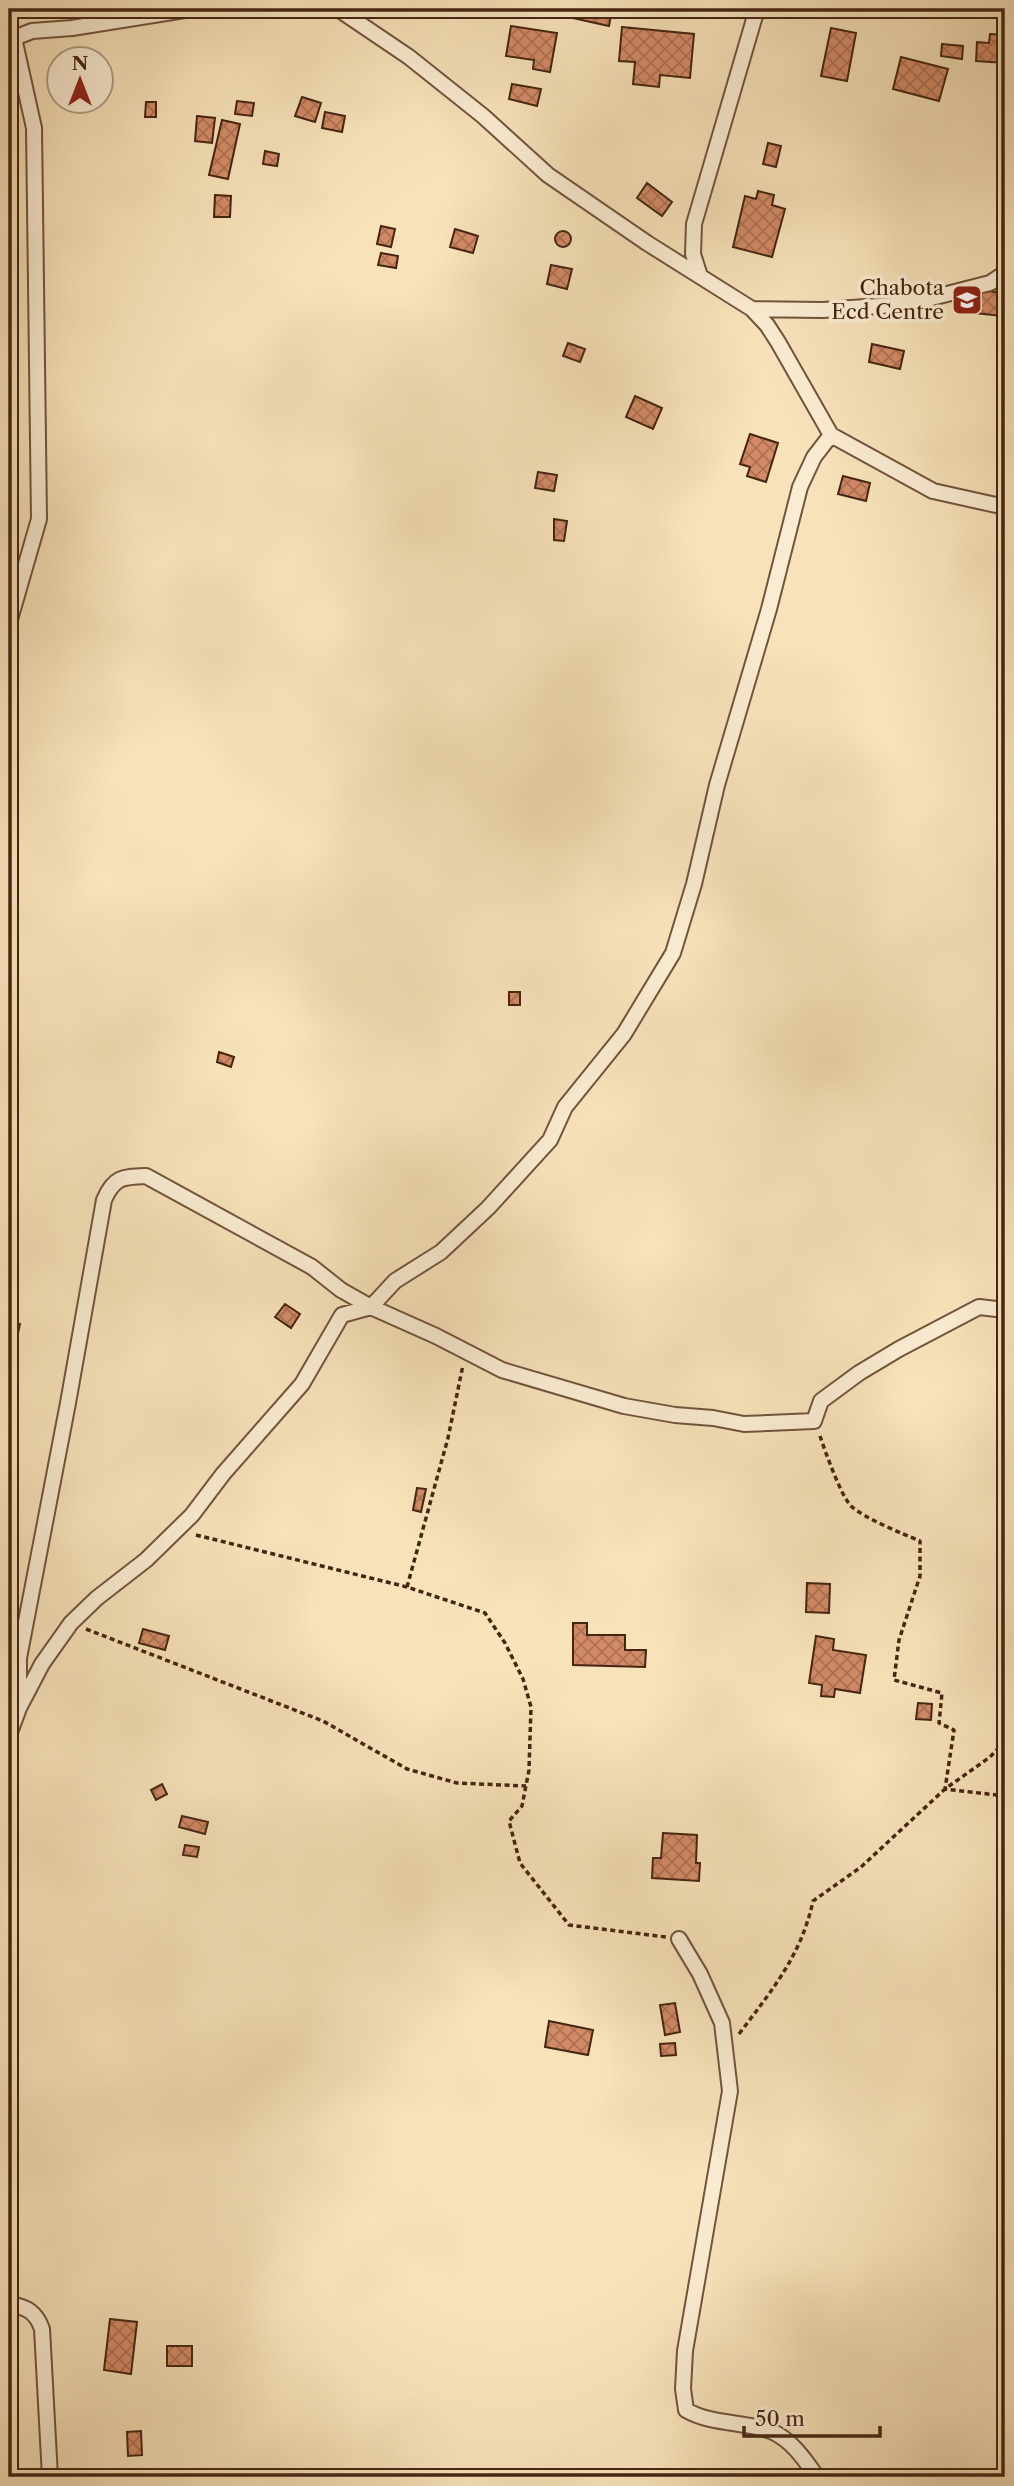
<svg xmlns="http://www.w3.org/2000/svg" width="1014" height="2486" viewBox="0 0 1014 2486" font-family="'Libre Caslon Text',serif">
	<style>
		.building { fill: url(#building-cross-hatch); stroke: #452512; stroke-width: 2 }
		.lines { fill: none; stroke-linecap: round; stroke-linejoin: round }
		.street-casing { stroke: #72543c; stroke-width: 18 }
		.path { stroke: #452512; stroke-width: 3.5; stroke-dasharray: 5 3.5; stroke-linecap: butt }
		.street { stroke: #faecd2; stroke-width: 14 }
		.labels { text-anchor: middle; stroke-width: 7; stroke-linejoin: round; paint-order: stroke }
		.poi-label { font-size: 21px; fill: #452512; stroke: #faecd2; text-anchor: end }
	</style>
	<defs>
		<pattern id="building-cross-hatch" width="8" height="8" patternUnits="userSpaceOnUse" patternTransform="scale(1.75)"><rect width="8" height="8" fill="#d38b67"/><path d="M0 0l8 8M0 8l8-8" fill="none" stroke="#ad7153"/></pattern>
	</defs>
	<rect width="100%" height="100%" fill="#f7e2ba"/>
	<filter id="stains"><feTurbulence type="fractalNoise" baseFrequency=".00286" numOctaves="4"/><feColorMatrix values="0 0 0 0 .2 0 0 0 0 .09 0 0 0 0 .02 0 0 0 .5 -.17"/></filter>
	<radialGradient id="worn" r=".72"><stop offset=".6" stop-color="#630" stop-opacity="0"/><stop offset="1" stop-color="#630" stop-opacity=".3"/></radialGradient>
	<path class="building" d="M 551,9 L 583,9 L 611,15 L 609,26 L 550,13 Z
		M 511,26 L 557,33 L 550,72 L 533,69 L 534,60 L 506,56 Z
		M 622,27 L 694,34 L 690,78 L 660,75 L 659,87 L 633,84 L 635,62 L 619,61 Z
		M 831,28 L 856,33 L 847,81 L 821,76 Z
		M 990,34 L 1005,35 L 1004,63 L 976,61 L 977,42 L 989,43 Z
		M 942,44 L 963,46 L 962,59 L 941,56 Z
		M 901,57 L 948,69 L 939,101 L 893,89 Z
		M 512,84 L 541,89 L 537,106 L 509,99 Z
		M 302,97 L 321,103 L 315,122 L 295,116 Z
		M 237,101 L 254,103 L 252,116 L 235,114 Z
		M 146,102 L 156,102 L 156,117 L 145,117 Z
		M 325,112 L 345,116 L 342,132 L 322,128 Z
		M 197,116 L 215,118 L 212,143 L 195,141 Z
		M 222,120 L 240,124 L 228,179 L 209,175 Z
		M 768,143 L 781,146 L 776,167 L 763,164 Z
		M 265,151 L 279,154 L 277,166 L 263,164 Z
		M 647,183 L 672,202 L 662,216 L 637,198 Z
		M 758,191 L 774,195 L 772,205 L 785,209 L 772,257 L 733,247 L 745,196 L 756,199 Z
		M 215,195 L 231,196 L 230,217 L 214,217 Z
		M 381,226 L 395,229 L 391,247 L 377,244 Z
		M 455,229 L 478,236 L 473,253 L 450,247 Z
		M555 239a8 8 0 1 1 16 0a8 8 0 1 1-16 0Z
		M 381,253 L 398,256 L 396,268 L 378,265 Z
		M 551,265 L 572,269 L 567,289 L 547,284 Z
		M 978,290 L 1005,293 L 1002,316 L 975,313 Z
		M 568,343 L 585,349 L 580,362 L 563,356 Z
		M 872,344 L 904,351 L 900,369 L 869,362 Z
		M 635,396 L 662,408 L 653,429 L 626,417 Z
		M 750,434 L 778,443 L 766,482 L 747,476 L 750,467 L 740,464 Z
		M 538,472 L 557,475 L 554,491 L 535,488 Z
		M 843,476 L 870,483 L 866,501 L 838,494 Z
		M 554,519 L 567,521 L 564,541 L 554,540 Z
		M 509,992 L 520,992 L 520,1005 L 509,1005 Z
		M 219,1052 L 234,1057 L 231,1067 L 217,1062 Z
		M 285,1304 L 300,1314 L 291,1328 L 275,1317 Z
		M 9,1322 L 20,1324 L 9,1375 Z
		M 417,1488 L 426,1489 L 421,1512 L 413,1510 Z
		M 807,1583 L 830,1584 L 829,1613 L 806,1612 Z
		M 573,1623 L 587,1623 L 587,1635 L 625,1635 L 625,1650 L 646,1650 L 645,1667 L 573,1665 Z
		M 143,1629 L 169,1636 L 165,1650 L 139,1643 Z
		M 816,1636 L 834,1639 L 833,1650 L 866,1655 L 860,1693 L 835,1689 L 834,1697 L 821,1696 L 822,1685 L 809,1683 Z
		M 918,1703 L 932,1704 L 931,1720 L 916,1719 Z
		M 162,1784 L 167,1794 L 156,1800 L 151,1790 Z
		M 182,1816 L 208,1822 L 205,1834 L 179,1827 Z
		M 663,1833 L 697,1835 L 696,1863 L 700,1863 L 699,1881 L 652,1878 L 653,1858 L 661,1858 Z
		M 185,1845 L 199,1847 L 197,1857 L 183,1855 Z
		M 675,2003 L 680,2032 L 665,2035 L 660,2005 Z
		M 549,2021 L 593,2030 L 588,2055 L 545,2047 Z
		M 675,2043 L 676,2055 L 661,2056 L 660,2044 Z
		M 110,2319 L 137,2322 L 131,2374 L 104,2370 Z
		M 167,2346 L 192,2346 L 192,2366 L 167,2366 Z
		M 141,2431 L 142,2455 L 128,2456 L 127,2432 Z
		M 127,2469 L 142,2472 L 141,2477 L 95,2477 L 96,2472 L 126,2476 Z"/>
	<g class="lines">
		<g class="street-casing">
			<path id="street" d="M 338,9 L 409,57 L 483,116 L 548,175 L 647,243 L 752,309 L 767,325 L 778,342 L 831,435 L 933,491 L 1005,507
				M 9,40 L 32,31 L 72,28 L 191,9
				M 700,276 L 693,254 L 694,224 L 757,9
				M 752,309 L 823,310 L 908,304 L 990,283 L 1005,273
				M 9,623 L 39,519 L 34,128 L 14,38
				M 19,1703 L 19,1658 L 68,1403 L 104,1200 C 114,1177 122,1177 146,1176 L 312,1267 L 341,1290 L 371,1307 L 436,1336 L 502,1370 L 624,1406 L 675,1415 L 713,1418 L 744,1424 L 814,1421 L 821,1401 L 859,1373 L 899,1349 L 979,1307 L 1005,1310
				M 9,1735 L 19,1708 L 42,1664 L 71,1623 L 97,1598 L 146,1560 L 192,1515 L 223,1474 L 302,1384 L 342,1315 L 371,1307 L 395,1281 L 441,1252 L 488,1208 L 550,1140 L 565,1107 L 624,1034 L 673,953 L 694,884 L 717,785 L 769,609 L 800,487 L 814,457 L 831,435
				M 679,1939 L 700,1974 L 722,2023 L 730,2091 L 685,2351 L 683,2389 L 686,2410 C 712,2425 743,2421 771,2431 C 792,2440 805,2460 817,2477
				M 9,2304 C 27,2307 36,2312 42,2329 L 50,2477"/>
		</g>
		<path class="path" d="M 820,1436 C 825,1451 841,1496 851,1506 C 864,1518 903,1534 920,1541 L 920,1576 L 899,1640 L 894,1680 L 942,1693 L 939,1723 L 954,1730 L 945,1789 L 1005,1796
			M 196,1535 L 407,1587 L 485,1613 L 505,1643 L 523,1679 L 531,1707 L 529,1770 L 522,1806 L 509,1821 L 520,1863 L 569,1925 L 666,1937
			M 407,1587 L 448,1438 L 463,1365
			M 86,1629 L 323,1721 L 407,1769 L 457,1783 L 526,1786
			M 739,2034 C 772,1990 801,1956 813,1901 L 861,1867 L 945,1789 L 990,1757 L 1005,1741"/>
		<use href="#street" class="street"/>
	</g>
	<defs>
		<g id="school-square" transform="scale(1.575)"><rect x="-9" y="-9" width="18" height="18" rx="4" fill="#8f2418" stroke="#faecd2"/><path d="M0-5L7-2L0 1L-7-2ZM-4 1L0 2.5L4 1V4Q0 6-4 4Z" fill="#fff"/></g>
	</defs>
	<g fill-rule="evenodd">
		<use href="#school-square" x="967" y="300"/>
	</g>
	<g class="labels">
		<g class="poi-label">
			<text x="944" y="295">Chabota<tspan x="944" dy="24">Ecd Centre</tspan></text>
		</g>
	</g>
	<rect width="1014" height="2486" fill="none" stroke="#f7e2ba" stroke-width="35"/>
	<rect x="10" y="10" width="993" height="2465" fill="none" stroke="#452512" stroke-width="3.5"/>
	<rect x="18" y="18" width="979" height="2451" fill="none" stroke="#452512" stroke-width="2"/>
	<g transform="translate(80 80)"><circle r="33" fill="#faecd2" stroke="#b29c85" stroke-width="2"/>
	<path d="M0-5L12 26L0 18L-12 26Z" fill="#8f2418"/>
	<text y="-10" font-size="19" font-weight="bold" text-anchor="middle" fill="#452512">N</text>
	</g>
	<path d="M744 2426v10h136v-10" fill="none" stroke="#452512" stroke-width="3.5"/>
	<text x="755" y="2426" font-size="21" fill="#452512" stroke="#faecd2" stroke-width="5" paint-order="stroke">50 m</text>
	<rect width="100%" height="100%" filter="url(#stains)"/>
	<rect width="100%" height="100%" fill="url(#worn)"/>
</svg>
